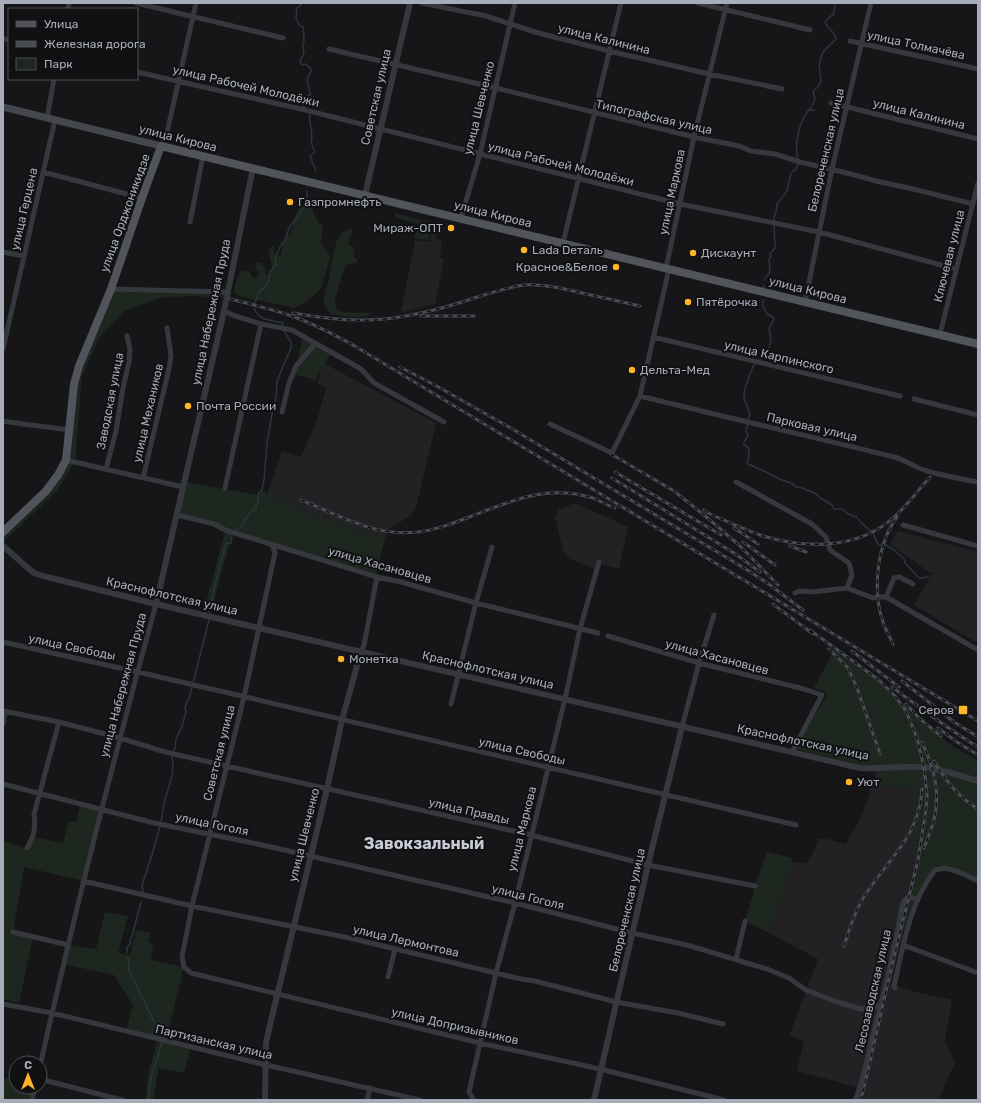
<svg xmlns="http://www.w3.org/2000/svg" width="981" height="1103" viewBox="0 0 981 1103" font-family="Rubik,sans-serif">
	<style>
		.built { fill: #222225 }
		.green { fill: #1d261f }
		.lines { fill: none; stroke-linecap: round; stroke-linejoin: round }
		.stream { stroke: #2b353d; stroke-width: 1.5 }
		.minor { stroke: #36383d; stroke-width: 5 }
		.tertiary { stroke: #36383d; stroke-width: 6 }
		.secondary { stroke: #44474d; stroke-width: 7 }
		.primary { stroke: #52545c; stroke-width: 8 }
		.rail-casing { stroke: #494c52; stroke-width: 3 }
		.rail { stroke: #111113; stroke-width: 1.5; stroke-dasharray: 4.5; stroke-linecap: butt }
		.poi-dot { fill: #feb528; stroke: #111113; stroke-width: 1.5 }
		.labels { text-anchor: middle; stroke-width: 4; stroke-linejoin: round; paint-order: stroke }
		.street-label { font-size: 12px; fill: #a7acb9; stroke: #111113 }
		.poi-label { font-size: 12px; fill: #a7acb9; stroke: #111113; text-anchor: start }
		.district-label { font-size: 16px; font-weight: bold; fill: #c8cbd5; stroke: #111113 }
	</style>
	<rect width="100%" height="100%" fill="#161618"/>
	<path class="built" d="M 433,223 L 438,224 L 435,238 L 442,241 L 440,258 L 444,259 L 435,304 L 401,312 L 415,240 L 430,242 Z
		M 325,364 L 436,423 L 416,508 L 411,515 L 388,530 L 385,538 L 365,533 L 322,517 L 318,517 L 267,494 L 282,451 L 301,457 L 317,420 L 326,388 L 317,383 Z
		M 575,503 L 628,527 L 619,569 L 601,564 L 599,571 L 570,559 L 564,553 L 555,518 L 558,510 Z
		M 898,531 L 978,552 L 978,638 L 976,642 L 914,605 L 932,574 L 890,544 Z
		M 872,784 L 877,785 L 914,790 L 908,836 L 919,858 L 908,897 L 860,1088 L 797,1071 L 804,1041 L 789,1036 L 818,959 L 769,933 L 793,862 L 806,863 L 812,855 L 819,839 L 827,839 L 846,844 L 862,815 L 867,802 Z
		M 890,984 L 920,993 L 952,1000 L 945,1041 L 955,1063 L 938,1100 L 864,1100 L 864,1093 Z"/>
	<path class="green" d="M 310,199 C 314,212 313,217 323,227 L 321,243 L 327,250 L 330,258 L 321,288 L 308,301 L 294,308 L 239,296 L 234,292 C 235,283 237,277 242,270 L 250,272 L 252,277 L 256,279 L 259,274 L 255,267 L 256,263 L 260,263 L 265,268 L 266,274 L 269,275 L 273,270 C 272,263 268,257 269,249 L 275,245 L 274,253 L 278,256 L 281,255 L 284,240 L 287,234 L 291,235 C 294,223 293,207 307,204 Z
		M 395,213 L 432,223 L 429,240 L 416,239 L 414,237 L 417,229 L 418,224 L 400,219 L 395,217 Z
		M 348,229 L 353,229 L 348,244 L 349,245 L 354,247 L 355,251 L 353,254 L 354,257 L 357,260 L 357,263 L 348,264 L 344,269 L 335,300 L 336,308 L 341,312 L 369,313 L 369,316 C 356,319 343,316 330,314 C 328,310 324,304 324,299 C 324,292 328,284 329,277 C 332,266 333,240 343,232 C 344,231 347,230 348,229 Z
		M 111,289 L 227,292 L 226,298 L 192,296 L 160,298 L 125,311 L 99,338 L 82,376 L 75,462 L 57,491 L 3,542 L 3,532 L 26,511 L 66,460 L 72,396 Z
		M 303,337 L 331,352 L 321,374 L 318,372 L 316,380 L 293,374 L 296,366 Z
		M 186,482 L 257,495 L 264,491 L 267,494 L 318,517 L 322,517 L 365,533 L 385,538 L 376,575 L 178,515 Z
		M 225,532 L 232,534 L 212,608 L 205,606 Z
		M 835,648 L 879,682 L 904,704 L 919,721 L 954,747 L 978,761 L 978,880 L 944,866 L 935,867 C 908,901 900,943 891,984 L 886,983 L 902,907 L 908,897 L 919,858 L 908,836 L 914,790 L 877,785 L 874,784 L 877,767 L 861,765 L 794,749 L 827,695 L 826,692 L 814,688 Z
		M 81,802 L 101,809 L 83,881 L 24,867 L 13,932 L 33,937 L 19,1003 L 3,999 L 3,840 L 27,849 L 33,837 L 63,843 L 69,821 L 76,822 Z
		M 767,852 L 792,858 L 793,862 L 769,933 L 745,921 L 755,886 Z
		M 105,912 L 128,916 L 118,953 L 130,955 L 136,930 L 150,933 L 148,942 L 153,944 L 151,960 L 184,967 L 166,1040 L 191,1047 L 184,1073 L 159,1068 L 153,1100 L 145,1100 L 149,1070 L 158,1039 L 126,1031 L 133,1005 L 114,975 L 63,964 L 68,945 L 96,949 Z
		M 3,1078 L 16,1081 L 16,1087 L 35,1087 L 32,1100 L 3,1100 Z"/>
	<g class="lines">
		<path class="stream" d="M 301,3 L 301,5 L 297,8 L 296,18 L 298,23 L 299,25 L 303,27 C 304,32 304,36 304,41 C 302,45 303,48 304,53 C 303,57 298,60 302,65 L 306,64 L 312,70 C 308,75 305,81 309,87 L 309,90 L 311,94 L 304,98 L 301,102 L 302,104 L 305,108
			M 812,106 L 815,99 L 813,91 L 818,87 L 821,81 L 819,64 L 823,52 L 836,39 C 835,31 827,29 825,22 L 828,18 L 833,15 L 835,7 L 833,3
			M 809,110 L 815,110
			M 309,112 L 312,137 L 311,142 L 315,152 L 310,156 L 316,171
			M 798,160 C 794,142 799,121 811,107
			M 774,222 C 773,213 778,213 777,204 L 787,191 L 791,173 L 796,169 L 798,164
			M 764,280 L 770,272 L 769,259 L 771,257 L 770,254 L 775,248 L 774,225
			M 763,285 L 765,289
			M 255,303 L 259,291 L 264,288 L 266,285 L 268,283 L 270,272 L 276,264 L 275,259 L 280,247 L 284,242 L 290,226 L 295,221 L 299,214 L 307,204 L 307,191
			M 254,308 C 259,321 271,320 283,323 L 283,325
			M 758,361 L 762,358 L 763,352 L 764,350 L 768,350 C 772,340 771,338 769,329 L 774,319 L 774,318 L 767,314 L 763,306 L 763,300
			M 748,421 L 750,414 L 744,398 L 744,392 L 751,371 L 755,363
			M 748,424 L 746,430 L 748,436 L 744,442 L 744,445 L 748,447 C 750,453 749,458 747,463 L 748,464 L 766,472 L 777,478 L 793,484 L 796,487 L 802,488 L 817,494 L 820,498 L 832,505 L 834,509 L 842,509 C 844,510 845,512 847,513 C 849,515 853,516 856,517 C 862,522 866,529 873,532 L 877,543 L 880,545 L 884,544 L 894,550 L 901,556 L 904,558 L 905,563 L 919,578 L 923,578 L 929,576
			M 236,531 L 243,524 L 243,522 L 253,509 L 254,511 L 256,509 L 256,505 L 258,503 L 258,494 L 262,490 L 264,480 L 267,443 L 272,414 L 276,397 L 277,381 L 291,348 L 291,342 L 284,331
			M 210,607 L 218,572 L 226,544 L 231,543 L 232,536
			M 209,612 L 209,611
			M 173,752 L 175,749 L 176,739 L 182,726 L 186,712 L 185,709 L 187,701 L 189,699 L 191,691 L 209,620
			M 161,822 L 164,803 L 172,776 L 173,764 L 172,755
			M 143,892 L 142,885 L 152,855 L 160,826
			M 127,953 L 127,947 L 128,947 L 131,942 L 130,940 L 132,936 L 141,902
			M 128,957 L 129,970 L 156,1026 L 164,1034 L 163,1036
			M 148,1100 L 151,1077 L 162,1043"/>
		<path class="minor" d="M 136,3 L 283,38
			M 422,3 L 486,16 L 535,32 L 609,51 L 709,74 L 782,89
			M 698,3 L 810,30
			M 68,9 L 69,3
			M 3,38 L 9,40
			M 850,41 L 978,69
			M 329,49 L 496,88 L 694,137 L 739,146 L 751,151 L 775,154 L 800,162 L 851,174 L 876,181 L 909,188 L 973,204
			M 137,72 L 301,109 L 680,204 L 819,232 L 956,269
			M 831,103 L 978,139
			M 47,118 L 54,79
			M 161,146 L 166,137 L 196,3
			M 43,172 L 142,198
			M 461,218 L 480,154 L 515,3
			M 190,222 L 203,156
			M 563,243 L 621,3
			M 3,252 L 24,256
			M 666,268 L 694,137 L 727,3
			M 111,289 L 227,292
			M 805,302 L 832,169 L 871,3
			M 224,311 L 235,316 L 261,324 L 292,330 L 361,369 L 374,383 L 444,422
			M 940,334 L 978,183
			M 653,337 L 900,396
			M 3,349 L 55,120
			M 640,396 C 724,417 809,436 894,457 C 906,460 916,468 927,471 C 944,476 961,479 978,482
			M 914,399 L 978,415
			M 282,412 L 289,383 L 296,366 L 315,344
			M 3,421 L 23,424 L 70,430
			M 550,424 L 612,453 L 640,396 L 669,269
			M 66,460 L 183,487
			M 106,469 L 116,431 L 123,388 L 129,362 L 130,349 L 127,336
			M 143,478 L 169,369 L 171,355 L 167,328
			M 736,482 L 812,524 L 826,537 L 830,550 L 849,563 L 852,575 L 847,588
			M 225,488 L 261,324
			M 177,515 L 214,524 L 225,530 L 377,577 L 401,582 L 476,603 L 598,633
			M 903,525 L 978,546
			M 272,545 L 275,553 L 244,697 L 192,906 L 182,957 L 184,967 L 191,973 L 480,1043 L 600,1069 L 724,1100
			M 795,593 L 800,591 L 812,592 L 847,588 L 873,598 L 878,597 L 886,597 L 894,578 L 899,577 L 913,584
			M 886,597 L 978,650
			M 608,636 L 699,663 L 804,689 L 822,695 L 792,752
			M 3,642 L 138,672 L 796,825
			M 361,651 L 364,645 L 377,577
			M 451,704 L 476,603 L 492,547
			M 3,711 L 59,722 L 120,738 L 165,752 L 531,835 L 648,865 L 755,886
			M 3,724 L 5,711
			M 682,727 L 699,663 L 714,615
			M 3,784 L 154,823 L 258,844 L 515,903 L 632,933 L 687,945 L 767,969 L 789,978 L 806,990 L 834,1001 L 861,1009 L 881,1005
			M 27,848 C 34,836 36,829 34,814 L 59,722
			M 83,881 L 192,906 L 354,939 L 521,979 L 535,981 L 616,1002 L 678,1013 L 723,1024
			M 13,932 L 68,945
			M 903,945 L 978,973
			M 736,959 L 745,921
			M 388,977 L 395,949
			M 895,988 L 894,986 C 903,946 910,902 935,870 L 945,868 L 959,872 L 978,881
			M 3,1004 L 52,1013 L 266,1065 L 420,1100
			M 40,1066 C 75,911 114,757 156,604
			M 40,1079 L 122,1100
			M 32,1100 L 35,1087
			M 367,1100 L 370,1088
			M 474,1100 L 469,1092 L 496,973 L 515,903 L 565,699 L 580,629 L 599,562
			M 855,1100 C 864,1080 867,1059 872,1038 C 884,995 894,951 902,907 L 904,901 L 908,897 L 918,899"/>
		<path class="tertiary" d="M 365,195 L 410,3
			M 3,546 L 28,568 L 34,573 L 43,576 L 156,604 L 860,768 C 880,769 901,766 921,767 C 940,768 960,776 978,781
			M 156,604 L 224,311 L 253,168
			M 265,1100 L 266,1043 L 269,1029 L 327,789 L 342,720 L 361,651
			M 594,1100 L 648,865 L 682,727"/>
		<path class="secondary" d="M 3,107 L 161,146"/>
		<path class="primary" d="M 3,532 L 46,491 L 58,475 L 66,460 L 74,384 L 79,366 L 111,289 L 142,198 L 161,146 L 978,344"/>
		<g class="rail-casing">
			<path id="rail" d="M 230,299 C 251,304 272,309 292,316 C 314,324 333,334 353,345 L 978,721
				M 293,313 C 326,319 360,323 393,318 C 416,315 440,309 462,302 C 482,296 502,288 524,285 C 536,284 548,286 560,288 L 640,306
				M 421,316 L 474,316
				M 400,367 L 433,384 L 509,427 L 749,571 L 770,585 L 803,610
				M 611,454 L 674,491 L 704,515 L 739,545 L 778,585
				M 615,472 L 721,535
				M 612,478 L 734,553 L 760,572
				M 301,500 C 338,515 375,537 417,532 C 436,530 454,523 472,516 C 513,500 548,484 593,498 C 600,501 607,505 615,508
				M 704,510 L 710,514 C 726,521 743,529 760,535 C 804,549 857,550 893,518 C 907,506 918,490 930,477
				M 734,528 L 758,544
				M 743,542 L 775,565
				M 790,546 L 806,552
				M 773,604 L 813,634
				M 810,630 L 879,680 L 895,696 L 906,711 L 917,738 L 924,767 L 927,795 L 926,810 L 918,860 L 894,957 L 863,1092 L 860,1100
				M 893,644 C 890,637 885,629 883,622 C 872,590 877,544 897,517
				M 829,649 L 848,668 L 857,688 L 880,754
				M 852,651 L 899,687
				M 902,681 L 954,722 L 978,737
				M 892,687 C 920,708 948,729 978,747
				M 906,704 L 920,719 L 941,736
				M 938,728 L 957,742 L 978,755
				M 922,742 C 935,770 941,794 933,824 C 930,832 927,840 924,848
				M 934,761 C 945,781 959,797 978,809
				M 844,946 C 850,927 856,908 867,892 C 890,858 920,834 922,789"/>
		</g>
		<use href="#rail" class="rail"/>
	</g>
	<g class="poi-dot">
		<circle cx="290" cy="202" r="4"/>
		<circle cx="451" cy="228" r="4"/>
		<circle cx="524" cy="250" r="4"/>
		<circle cx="693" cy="253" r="4"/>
		<circle cx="616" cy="267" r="4"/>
		<circle cx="688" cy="302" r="4"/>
		<circle cx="632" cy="370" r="4"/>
		<circle cx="188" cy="406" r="4"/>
		<circle cx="341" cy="659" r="4"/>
		<rect x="958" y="705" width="10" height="10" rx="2"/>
		<circle cx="849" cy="782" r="4"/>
	</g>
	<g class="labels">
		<g class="street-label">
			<text transform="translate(604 39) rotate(14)" y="4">улица Калинина</text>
			<text transform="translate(916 45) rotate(12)" y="4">улица Толмачёва</text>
			<text transform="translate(246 86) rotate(13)" y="4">улица Рабочей Молодёжи</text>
			<text transform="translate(376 97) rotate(-77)" y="4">Советская улица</text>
			<text transform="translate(479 108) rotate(-76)" y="4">улица Шевченко</text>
			<text transform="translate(919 114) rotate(14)" y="4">улица Калинина</text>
			<text transform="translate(654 117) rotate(13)" y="4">Типографская улица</text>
			<text transform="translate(178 138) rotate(14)" y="4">улица Кирова</text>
			<text transform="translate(826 150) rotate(-77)" y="4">Белореченская улица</text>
			<text transform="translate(561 164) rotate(14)" y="4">улица Рабочей Молодёжи</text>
			<text transform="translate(672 192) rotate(-78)" y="4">улица Маркова</text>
			<text transform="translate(24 209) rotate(-77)" y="4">улица Герцена</text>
			<text transform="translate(125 213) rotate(-70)" y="4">улица Орджоникидзе</text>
			<text transform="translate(493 214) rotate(14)" y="4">улица Кирова</text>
			<text transform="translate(949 256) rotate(-76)" y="4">Ключевая улица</text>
			<text transform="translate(808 290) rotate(14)" y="4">улица Кирова</text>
			<text transform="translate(211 312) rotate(-78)" y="4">улица Набережная Пруда</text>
			<text transform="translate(779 357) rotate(13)" y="4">улица Карпинского</text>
			<text transform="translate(110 401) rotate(-79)" y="4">Заводская улица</text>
			<text transform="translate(148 413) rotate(-77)" y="4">улица Механиков</text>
			<text transform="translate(812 427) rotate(13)" y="4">Парковая улица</text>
			<text transform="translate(380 565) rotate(16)" y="4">улица Хасановцев</text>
			<text transform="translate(172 596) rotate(13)" y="4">Краснофлотская улица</text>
			<text transform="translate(72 647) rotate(12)" y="4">улица Свободы</text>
			<text transform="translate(717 657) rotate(15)" y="4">улица Хасановцев</text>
			<text transform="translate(488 670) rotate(13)" y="4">Краснофлотская улица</text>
			<text transform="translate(123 685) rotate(-75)" y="4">улица Набережная Пруда</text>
			<text transform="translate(803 742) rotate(12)" y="4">Краснофлотская улица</text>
			<text transform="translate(522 751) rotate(13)" y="4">улица Свободы</text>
			<text transform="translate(219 753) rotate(-76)" y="4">Советская улица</text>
			<text transform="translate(469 811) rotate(13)" y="4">улица Правды</text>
			<text transform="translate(212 824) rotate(12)" y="4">улица Гоголя</text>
			<text transform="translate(522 829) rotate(-76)" y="4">улица Маркова</text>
			<text transform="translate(304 835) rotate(-76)" y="4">улица Шевченко</text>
			<text transform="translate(528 897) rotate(14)" y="4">улица Гоголя</text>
			<text transform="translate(627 910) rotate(-77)" y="4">Белореченская улица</text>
			<text transform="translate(406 941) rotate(13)" y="4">улица Лермонтова</text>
			<text transform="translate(873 991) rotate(-77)" y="4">Лесозаводская улица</text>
			<text transform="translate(455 1026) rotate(13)" y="4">улица Допризывников</text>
			<text transform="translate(214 1042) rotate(13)" y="4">Партизанская улица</text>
		</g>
		<g class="poi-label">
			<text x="298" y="206">Газпромнефть</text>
			<text x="443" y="232" text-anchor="end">Мираж-ОПТ</text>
			<text x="532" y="254">Lada Dеталь</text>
			<text x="701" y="257">Дискаунт</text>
			<text x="608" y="271" text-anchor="end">Красное&amp;Белое</text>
			<text x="696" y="306">Пятёрочка</text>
			<text x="640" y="374">Дельта-Мед</text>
			<text x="196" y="410">Почта России</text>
			<text x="349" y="663">Монетка</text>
			<text x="954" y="714" text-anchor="end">Серов</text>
			<text x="857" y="786">Уют</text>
		</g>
		<g class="district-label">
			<text x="424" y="849">Завокзальный</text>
		</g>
	</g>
	<rect width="981" height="1103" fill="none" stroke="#a7acb9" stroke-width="8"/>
	<rect x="8" y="8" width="130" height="72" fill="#111113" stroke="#4d4f55"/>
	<rect x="16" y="21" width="20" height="6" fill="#52545c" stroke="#4d4f55"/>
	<text x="44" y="28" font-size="12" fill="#a7acb9">Улица</text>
	<rect x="16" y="41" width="20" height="6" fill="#494c52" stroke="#4d4f55"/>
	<text x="44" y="48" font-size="12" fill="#a7acb9">Железная дорога</text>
	<rect x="16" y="58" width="20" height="12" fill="#1d261f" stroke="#4d4f55"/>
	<text x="44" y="68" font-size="12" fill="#a7acb9">Парк</text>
	<g transform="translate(28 1075)"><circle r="19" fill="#111113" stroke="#4d4f55"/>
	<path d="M0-3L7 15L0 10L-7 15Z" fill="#feb528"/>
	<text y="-6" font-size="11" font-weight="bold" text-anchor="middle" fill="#a7acb9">С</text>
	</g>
</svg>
